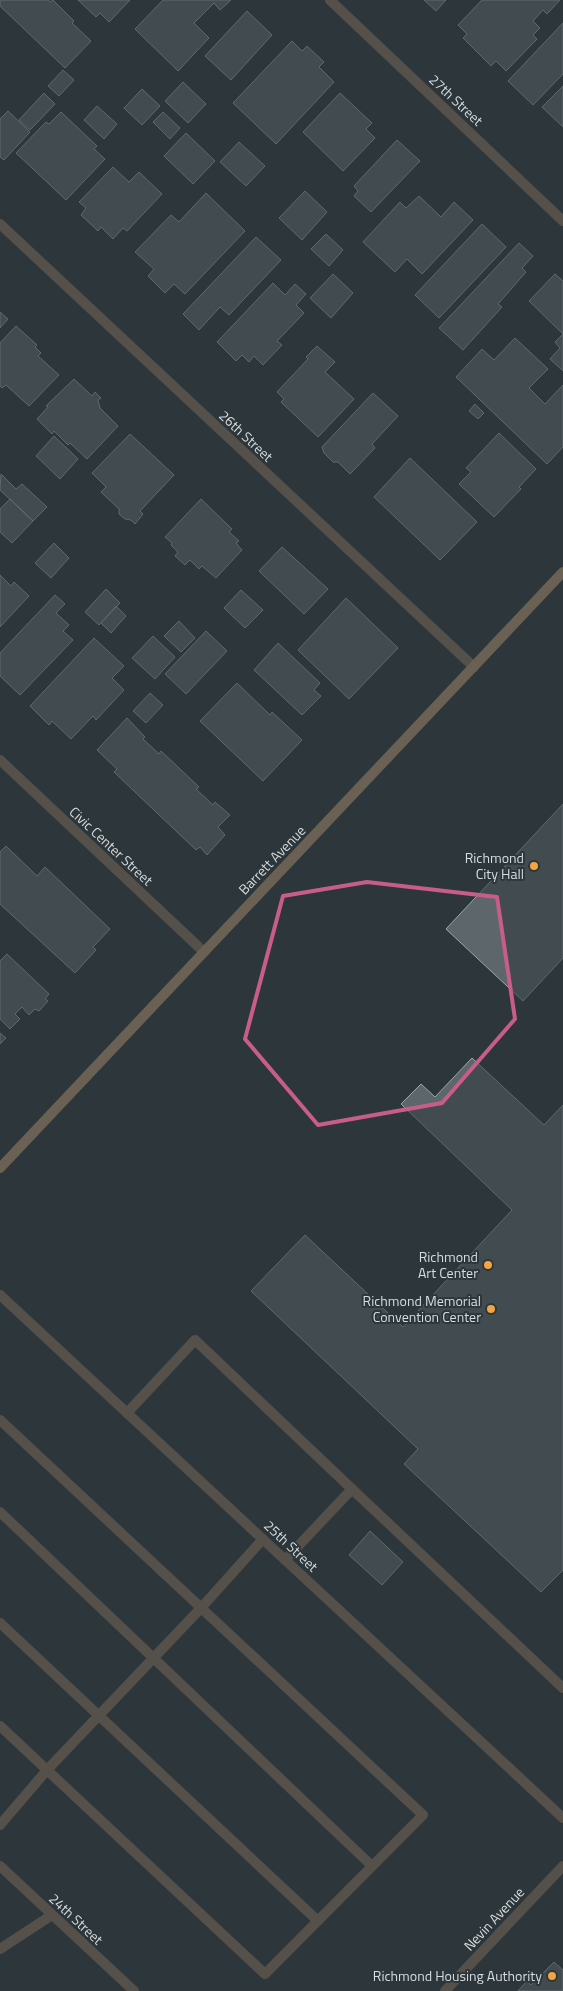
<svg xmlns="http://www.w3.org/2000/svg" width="563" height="1991" viewBox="0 0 563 1991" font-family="'Titillium Web',sans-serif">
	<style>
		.building { fill: #5c666b; stroke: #9ba7ab }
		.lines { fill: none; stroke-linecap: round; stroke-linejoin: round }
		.service { stroke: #85725d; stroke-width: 10 }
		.minor { stroke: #85725d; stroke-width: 10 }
		.secondary { stroke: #b39473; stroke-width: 10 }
		.marked { fill: none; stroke: #c95d89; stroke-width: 4; stroke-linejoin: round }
		.poi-dot { fill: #f2a541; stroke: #2d373b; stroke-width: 2 }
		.labels { text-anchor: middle; stroke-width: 4; stroke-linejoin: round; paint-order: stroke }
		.street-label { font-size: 14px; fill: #d6dcdf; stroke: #2d373b }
		.poi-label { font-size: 14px; fill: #d6dcdf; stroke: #2d373b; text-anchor: end }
	</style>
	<rect width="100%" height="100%" fill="#2d373b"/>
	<path class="building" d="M 0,0 L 48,0 L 50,2 L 53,0 L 74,21 L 72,23 L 91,41 L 65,68 L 0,6 Z
		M 78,0 L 130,0 L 109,22 L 100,13 L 96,17 Z
		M 163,0 L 231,0 L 220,10 L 214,3 L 194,23 L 209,38 L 178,71 L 135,29 Z
		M 424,0 L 446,0 L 436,11 Z
		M 482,0 L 560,0 L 547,14 L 543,10 L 533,21 L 540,28 L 533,35 L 537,39 L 506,71 L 496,61 L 491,66 L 463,38 L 467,34 L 458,25 Z
		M 247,11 L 272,35 L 231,80 L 205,56 Z
		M 563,23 L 563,74 L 533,105 L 508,81 Z
		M 292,41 L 302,51 L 307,46 L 324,62 L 319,67 L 334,82 L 276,144 L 233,103 Z
		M 63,70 L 74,80 L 59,96 L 48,86 Z
		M 183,82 L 206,104 L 188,123 L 165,101 Z
		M 563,86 L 563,127 L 542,107 Z
		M 142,89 L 160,106 L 142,125 L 124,108 Z
		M 44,93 L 55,104 L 30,130 L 19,120 Z
		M 340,93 L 372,123 L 366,129 L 375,138 L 343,171 L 303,132 Z
		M 97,106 L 117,124 L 104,139 L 84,120 Z
		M 8,111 L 30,132 L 4,160 L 0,157 L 0,119 Z
		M 61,112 L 97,146 L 94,149 L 105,159 L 66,200 L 16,153 L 46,122 L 49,124 Z
		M 163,112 L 180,128 L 170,139 L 153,122 Z
		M 186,133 L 215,161 L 193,184 L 164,156 Z
		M 397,140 L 420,161 L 371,212 L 354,196 L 358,191 L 354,186 Z
		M 239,142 L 265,166 L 246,186 L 220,162 Z
		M 113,167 L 129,182 L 139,172 L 162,194 L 127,231 L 123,228 L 113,239 L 101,227 L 98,231 L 81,215 L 86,208 L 79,202 Z
		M 305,191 L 327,212 L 302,240 L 279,218 Z
		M 206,193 L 245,231 L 185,294 L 174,284 L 165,293 L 148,276 L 154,269 L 135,252 L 171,215 L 179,222 Z
		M 419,196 L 441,217 L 454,202 L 473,220 L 422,274 L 407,259 L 395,272 L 363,242 L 400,202 L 406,208 Z
		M 482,224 L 506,247 L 439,318 L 415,295 Z
		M 326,234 L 343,250 L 329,266 L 311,249 Z
		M 256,237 L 281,260 L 229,315 L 220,307 L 199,330 L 183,314 Z
		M 519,243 L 533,256 L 522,268 L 526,272 L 498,304 L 502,307 L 463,350 L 439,328 Z
		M 333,274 L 353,293 L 331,318 L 310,298 Z
		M 555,274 L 563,281 L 563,371 L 550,359 L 560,348 L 555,342 L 563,334 L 529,301 Z
		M 273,283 L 285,295 L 295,284 L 306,294 L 296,305 L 304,313 L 277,341 L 282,345 L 263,365 L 254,356 L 249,362 L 242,355 L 236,361 L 217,342 Z
		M 0,312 L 8,319 L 0,328 Z
		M 16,326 L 37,345 L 35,347 L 41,353 L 38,356 L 59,375 L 29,406 L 6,385 L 2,388 L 0,386 L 0,343 Z
		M 515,338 L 548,369 L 529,388 L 545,404 L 563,385 L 563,447 L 547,464 L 456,377 L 482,349 L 494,360 Z
		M 317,346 L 335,362 L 325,372 L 354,399 L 318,437 L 281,402 L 284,399 L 277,392 L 308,359 L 306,357 Z
		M 74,379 L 92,396 L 95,392 L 101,398 L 98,400 L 100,408 L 118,426 L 87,459 L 70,443 L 68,445 L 54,431 L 52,434 L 37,419 L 48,407 L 46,406 Z
		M 373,393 L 398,416 L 372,444 L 375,448 L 350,474 L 338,462 L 333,462 L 324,453 L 322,447 Z
		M 475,404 L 484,413 L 478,419 L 469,411 Z
		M 499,433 L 536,469 L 519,487 L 521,489 L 494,517 L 459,484 L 471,472 L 466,468 Z
		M 130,434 L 174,475 L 140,511 L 143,514 L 135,524 L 131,520 L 125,519 L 119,514 L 119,509 L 101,492 L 106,487 L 92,473 Z
		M 54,436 L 78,459 L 60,479 L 36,456 Z
		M 410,458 L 477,522 L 440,560 L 374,497 Z
		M 1,474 L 16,489 L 22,484 L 47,507 L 33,521 L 0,490 Z
		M 10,499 L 33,521 L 12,543 L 0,532 L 0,509 Z
		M 201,499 L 232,529 L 229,532 L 239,541 L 236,543 L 242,550 L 216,578 L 202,566 L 199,569 L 190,560 L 185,565 L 175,556 L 178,552 L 171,545 L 172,543 L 165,537 Z
		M 54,543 L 69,558 L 51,578 L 35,563 Z
		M 282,547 L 328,589 L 304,614 L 259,571 Z
		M 0,575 L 11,586 L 14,582 L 29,596 L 0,627 Z
		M 106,589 L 120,603 L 99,625 L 85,612 Z
		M 241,590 L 263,610 L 245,628 L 224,608 Z
		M 55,595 L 65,604 L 56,613 L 69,625 L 63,631 L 73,640 L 20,695 L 0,676 L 0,653 Z
		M 346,598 L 398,648 L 349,699 L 298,650 Z
		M 116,606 L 126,616 L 111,633 L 101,623 Z
		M 179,621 L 195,638 L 181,652 L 164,636 Z
		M 206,631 L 227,651 L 186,694 L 165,674 Z
		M 153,636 L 175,657 L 155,679 L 132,658 Z
		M 94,638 L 124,666 L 112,678 L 124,690 L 96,720 L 93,716 L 71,739 L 52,721 L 49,725 L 30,706 Z
		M 278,643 L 320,683 L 314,690 L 321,696 L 302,715 L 254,670 Z
		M 237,683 L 270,715 L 272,712 L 302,740 L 263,781 L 200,721 Z
		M 150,693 L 163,705 L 146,723 L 133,711 Z
		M 127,718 L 145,737 L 143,739 L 159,754 L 161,751 L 199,787 L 196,789 L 213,805 L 215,802 L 230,815 L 218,827 L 225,835 L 207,855 L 200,847 L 196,850 L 114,772 L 117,769 L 97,750 Z
		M 563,804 L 563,958 L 523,1001 L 446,929 Z
		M 6,846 L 37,876 L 45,867 L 110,929 L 93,947 L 96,950 L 75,973 L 0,904 L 0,852 Z
		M 7,954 L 49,994 L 45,999 L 48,1001 L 39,1011 L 35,1009 L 29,1015 L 22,1007 L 15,1014 L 20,1019 L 10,1029 L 0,1019 L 0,961 Z
		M 0,1033 L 6,1038 L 0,1044 Z
		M 472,1058 L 544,1125 L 563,1105 L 563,1570 L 541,1592 L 404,1464 L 418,1449 L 251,1291 L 305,1235 L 403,1327 L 512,1210 L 401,1104 L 421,1084 L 435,1097 Z
		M 370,1531 L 403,1562 L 382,1585 L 349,1555 Z
		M 554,1962 L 563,1970 L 563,1991 L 518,1991 L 527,1981 L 531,1985 Z"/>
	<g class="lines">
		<path class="service" d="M 127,1413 L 195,1340 L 352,1489
			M 0,1420 L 423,1815 L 265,1974 L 0,1726
			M 0,1512 L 372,1866
			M 285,1560 L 352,1489 L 563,1688
			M 0,1623 L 318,1921
			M 0,1825 L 47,1770 L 201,1608 L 263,1539
			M 0,1949 L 52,1915"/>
		<path class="minor" d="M 330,0 L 563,221
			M 0,224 L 474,667
			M 0,760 L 204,952
			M 0,1295 L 563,1818
			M 0,1866 L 134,1991
			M 445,1991 L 563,1866"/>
		<path class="secondary" d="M 0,1168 L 563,572"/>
	</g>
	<path d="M0 0H563V1991H0ZM 367,882 L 497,897 L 515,1019 L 442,1103 L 318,1125 L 245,1039 L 283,896 Z" fill="#2d373b" fill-opacity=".55" fill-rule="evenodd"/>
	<path class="marked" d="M 367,882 L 497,897 L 515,1019 L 442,1103 L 318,1125 L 245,1039 L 283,896 Z"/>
	<g class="poi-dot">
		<circle cx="534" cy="866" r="5"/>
		<circle cx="488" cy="1265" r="5"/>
		<circle cx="491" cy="1309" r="5"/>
		<circle cx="552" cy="1976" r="5"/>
	</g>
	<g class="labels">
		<g class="street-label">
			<text transform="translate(456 100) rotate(43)" y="5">27th Street</text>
			<text transform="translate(246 436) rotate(43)" y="5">26th Street</text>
			<text transform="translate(111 846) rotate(43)" y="5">Civic Center Street</text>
			<text transform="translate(272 860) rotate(-46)" y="5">Barrett Avenue</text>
			<text transform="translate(291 1546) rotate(43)" y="5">25th Street</text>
			<text transform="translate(76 1919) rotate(43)" y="5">24th Street</text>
			<text transform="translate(494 1919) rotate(-47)" y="5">Nevin Avenue</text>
		</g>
		<g class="poi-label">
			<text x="524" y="863">Richmond<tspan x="524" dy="16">City Hall</tspan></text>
			<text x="478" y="1262">Richmond<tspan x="478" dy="16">Art Center</tspan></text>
			<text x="481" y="1306">Richmond Memorial<tspan x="481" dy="16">Convention Center</tspan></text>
			<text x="542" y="1981">Richmond Housing Authority</text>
		</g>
	</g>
</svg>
